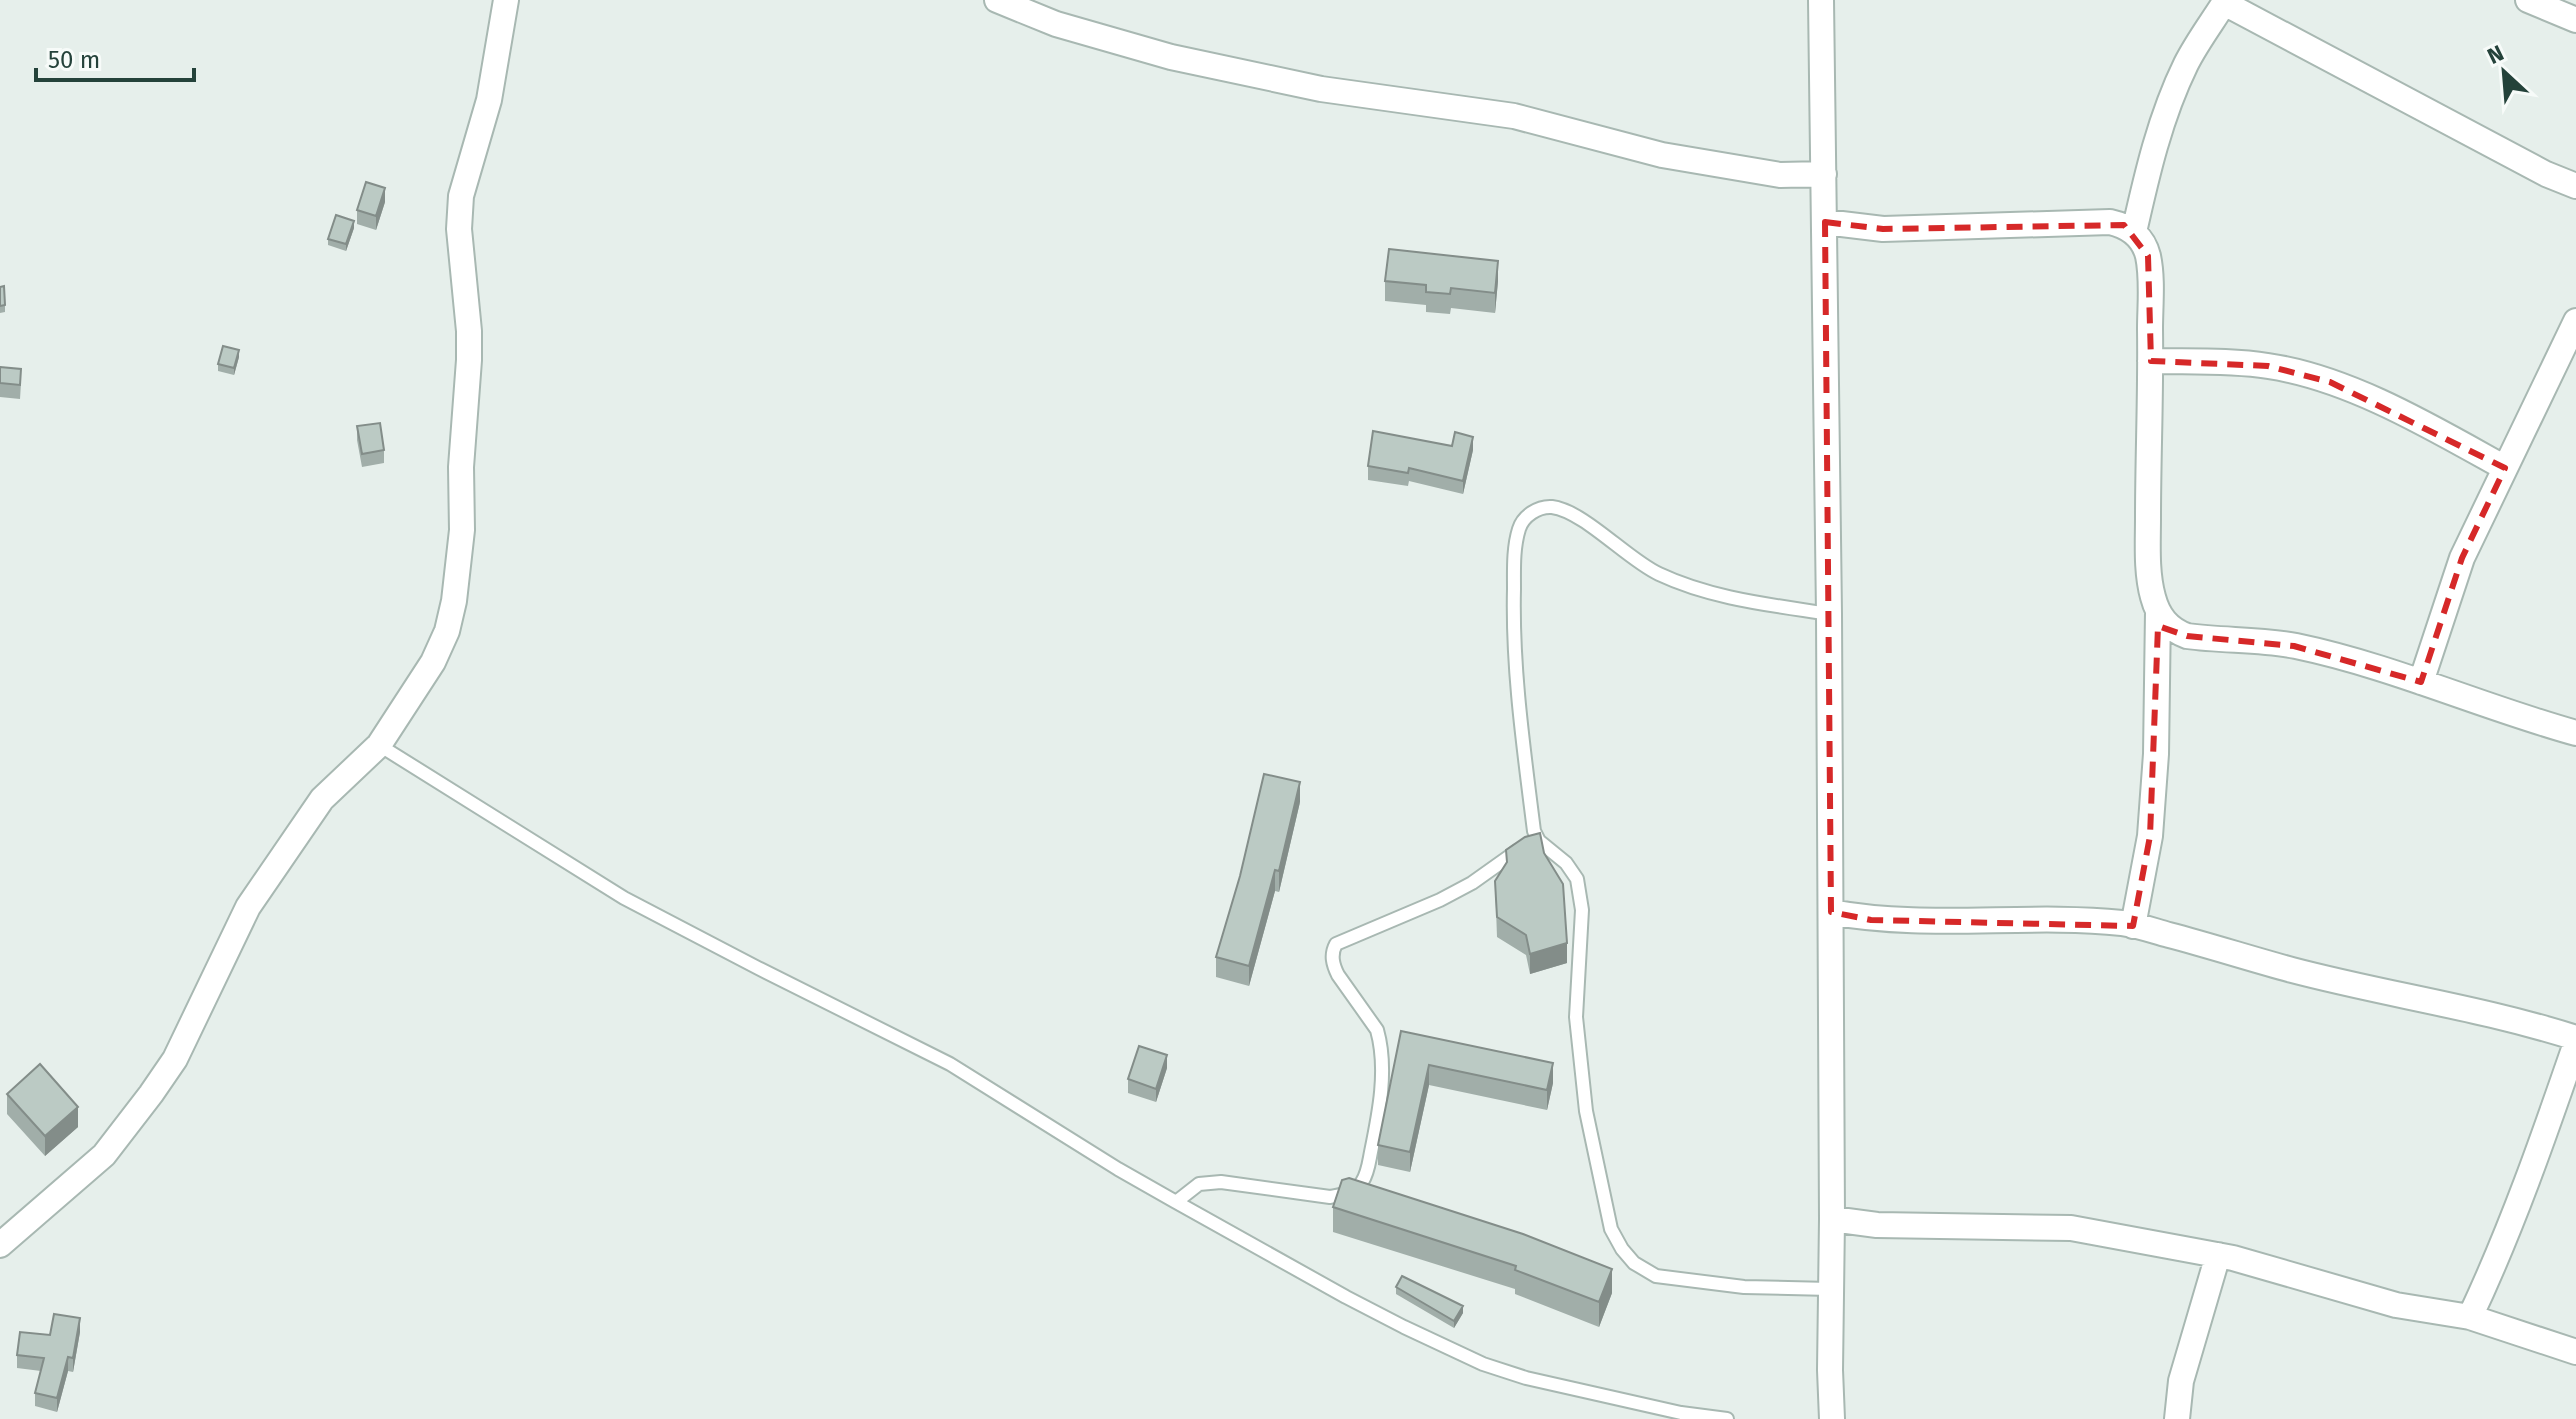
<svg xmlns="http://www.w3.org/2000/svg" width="2576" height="1419" viewBox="0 0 2576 1419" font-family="'Fira Sans',sans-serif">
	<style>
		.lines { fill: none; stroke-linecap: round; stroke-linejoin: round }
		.lane-casing { stroke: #a8b8b2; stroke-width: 16 }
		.street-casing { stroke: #a8b8b2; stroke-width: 28 }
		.lane { stroke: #fff; stroke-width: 12 }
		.street { stroke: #fff; stroke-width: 24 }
		.wall { fill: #a1aea9 }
		.shaded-wall { fill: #838d89 }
		.building { fill: #bbcac4; stroke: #838d89; stroke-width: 2 }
		.marked { fill: none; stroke: #d62828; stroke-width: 6; stroke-dasharray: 16 10; stroke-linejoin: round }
	</style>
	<rect width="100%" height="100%" fill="#e6efeb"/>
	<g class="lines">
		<g class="lane-casing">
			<path id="lane" d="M 1829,614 C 1772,605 1712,599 1659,574 C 1628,560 1584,511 1552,507 C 1538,506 1523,516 1519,529 C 1513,548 1514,570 1514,589 C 1512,669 1524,751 1534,831 L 1539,841 L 1566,863 L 1577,879 L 1582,910 L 1576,1017 L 1586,1111 L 1611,1229 L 1622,1249 L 1634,1263 L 1656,1276 L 1744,1287 L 1830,1289
				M 379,745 L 624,898 L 758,968 L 950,1064 L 1118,1169 L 1176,1202 L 1199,1184 L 1221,1182 L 1330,1197 C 1342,1195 1355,1193 1362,1182 C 1368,1173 1369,1162 1371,1152 C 1379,1113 1388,1069 1377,1030 L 1338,975 C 1333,965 1330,955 1336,944 L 1440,900 L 1472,883 L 1517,851
				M 1176,1202 L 1346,1297 L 1404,1327 L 1483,1364 L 1526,1378 L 1681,1413 L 1727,1419"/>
		</g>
		<g class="street-casing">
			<path id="street" d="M 997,0 L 1056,24 L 1171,57 L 1321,89 L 1514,116 L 1662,155 L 1780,175 L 1824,174
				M 1821,0 L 1829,614 L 1832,1219 L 1830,1370 L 1832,1419
				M 2528,0 L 2576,20
				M 2224,3 L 2546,174 L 2576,186
				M 1825,222 L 1883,229 L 2110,222 C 2128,226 2143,236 2148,256 C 2153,279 2150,306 2150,329 C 2151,392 2148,455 2148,518 C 2148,543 2146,572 2153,597 C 2158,616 2168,629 2187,636 C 2223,641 2261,639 2296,646 C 2392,666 2482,707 2576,733
				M 2134,232 C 2147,174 2160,117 2186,64 C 2197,42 2213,21 2226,0
				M 2150,361 C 2189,362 2229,360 2268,366 C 2350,378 2433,428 2505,468
				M 2421,682 L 2462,558 L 2576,321
				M 1831,912 C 1926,930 2026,913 2122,923 C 2138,925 2154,931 2169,935 C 2211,946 2251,959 2292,970 C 2387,995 2482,1008 2576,1038
				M 2133,926 L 2150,836 L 2156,754 L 2158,612
				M 1832,1219 L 1877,1225 L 2071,1228 L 2233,1258 L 2396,1305 L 2470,1317 L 2576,1352
				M 0,1245 L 104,1155 L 151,1094 L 175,1059 L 248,907 L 322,799 L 379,745 L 433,662 L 447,631 L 454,601 L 462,530 L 461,467 L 469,360 L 469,331 L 459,229 L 461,196 L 489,100 L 506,0
				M 2470,1317 C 2512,1228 2544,1136 2576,1043
				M 2177,1419 L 2181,1381 L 2218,1255"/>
		</g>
		<use href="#lane" class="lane"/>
		<use href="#street" class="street"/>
	</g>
	<path class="wall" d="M 385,202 L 376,230 L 357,224 L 357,210 Z
		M 354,228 L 346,251 L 328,245 L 328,239 Z
		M 1385,281 L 1498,281 L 1495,313 L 1451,308 L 1450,314 L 1426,312 L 1426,305 L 1385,301 Z
		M 0,287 L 5,305 L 5,312 L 0,313 Z
		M 239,357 L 234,375 L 218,371 L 218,364 Z
		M 0,367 L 21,383 L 20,399 L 0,397 Z
		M 357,426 L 384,450 L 384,463 L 362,467 L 357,440 Z
		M 1473,450 L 1463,494 L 1409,481 L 1408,486 L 1368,480 L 1368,466 Z
		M 1300,802 L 1279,892 L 1275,891 L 1249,986 L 1216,977 L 1216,957 Z
		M 1506,850 L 1567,963 L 1530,974 L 1526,955 L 1497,937 L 1495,881 L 1506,864 Z
		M 1401,1031 L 1553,1083 L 1547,1110 L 1429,1085 L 1410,1172 L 1378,1165 L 1378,1145 Z
		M 1167,1068 L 1156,1102 L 1128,1093 L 1128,1079 Z
		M 7,1094 L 78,1127 L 45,1156 L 7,1114 Z
		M 1333,1207 L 1612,1293 L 1599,1327 L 1515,1294 L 1515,1289 L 1333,1232 Z
		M 1396,1287 L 1463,1313 L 1454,1328 L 1396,1294 Z
		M 80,1332 L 73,1372 L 68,1371 L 57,1412 L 35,1406 L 35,1393 L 41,1371 L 17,1368 L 17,1355 L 50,1335 Z"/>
	<path class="shaded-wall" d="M 385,188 L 385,202 L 376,230 L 376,216 Z
		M 354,221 L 354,228 L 346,251 L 346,244 Z
		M 1498,261 L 1498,281 L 1495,313 L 1495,293 Z
		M 239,350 L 239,357 L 234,375 L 234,368 Z
		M 1473,437 L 1473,450 L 1463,494 L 1463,481 Z
		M 1300,782 L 1300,802 L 1279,892 L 1279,871 Z
		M 1275,870 L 1275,891 L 1249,986 L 1249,966 Z
		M 1567,943 L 1567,963 L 1530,974 L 1530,954 Z
		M 1167,1055 L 1167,1068 L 1156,1102 L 1156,1089 Z
		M 1553,1063 L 1553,1083 L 1547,1110 L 1547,1090 Z
		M 1429,1065 L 1429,1085 L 1410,1172 L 1410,1152 Z
		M 78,1107 L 78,1127 L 45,1156 L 45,1136 Z
		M 1612,1269 L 1612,1293 L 1599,1327 L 1599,1302 Z
		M 1463,1306 L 1463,1313 L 1454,1328 L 1454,1321 Z
		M 80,1318 L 80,1332 L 73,1372 L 73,1358 Z
		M 68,1357 L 68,1371 L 57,1412 L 57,1398 Z"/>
	<path class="building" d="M 366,182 L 385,188 L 376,216 L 357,210 Z
		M 336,215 L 354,221 L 346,244 L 328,239 Z
		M 1389,249 L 1498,261 L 1495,293 L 1451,288 L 1450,294 L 1426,292 L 1426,285 L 1385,281 Z
		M 4,286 L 5,305 L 0,306 L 0,287 Z
		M 223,346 L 239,350 L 234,368 L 218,364 Z
		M 0,367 L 21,369 L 20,385 L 0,383 Z
		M 380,423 L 384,450 L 362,454 L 357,426 Z
		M 1373,431 L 1452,446 L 1455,432 L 1473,437 L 1463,481 L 1409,468 L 1408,473 L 1368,466 Z
		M 1264,774 L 1300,782 L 1279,871 L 1275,870 L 1249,966 L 1216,957 L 1240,876 Z
		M 1540,833 L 1544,853 L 1563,884 L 1567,943 L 1530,954 L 1526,935 L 1497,917 L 1495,881 L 1507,862 L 1506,850 L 1525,837 Z
		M 1401,1031 L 1553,1063 L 1547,1090 L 1429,1065 L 1410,1152 L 1378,1145 Z
		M 1139,1046 L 1167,1055 L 1156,1089 L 1128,1079 Z
		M 40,1064 L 78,1107 L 45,1136 L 7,1094 Z
		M 1349,1178 L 1523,1234 L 1612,1269 L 1599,1302 L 1515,1270 L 1516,1266 L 1333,1207 L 1342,1180 Z
		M 1402,1276 L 1463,1306 L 1454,1321 L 1396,1287 Z
		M 54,1314 L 80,1318 L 73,1358 L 68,1357 L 57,1398 L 35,1393 L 44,1358 L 17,1355 L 20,1332 L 50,1335 Z"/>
	<path class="marked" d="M 1825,222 L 1883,229 L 2124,225 L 2148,256 L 2151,361 L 2268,366 L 2330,382 L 2505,468 L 2462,558 L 2421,682 L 2294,646 L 2187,636 L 2158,626 L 2150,836 L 2133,926 L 1871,920 L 1831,912 Z"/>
	<g transform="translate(2504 72) rotate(334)" stroke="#f7fbf9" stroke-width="6" paint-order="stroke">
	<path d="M0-6L14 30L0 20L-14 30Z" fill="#24423a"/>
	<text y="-12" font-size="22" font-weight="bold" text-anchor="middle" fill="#24423a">N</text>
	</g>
	<path d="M36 68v12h158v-12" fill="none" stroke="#24423a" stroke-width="4"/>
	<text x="48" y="68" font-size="24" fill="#24423a" stroke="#f7fbf9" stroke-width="6" paint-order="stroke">50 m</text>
</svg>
